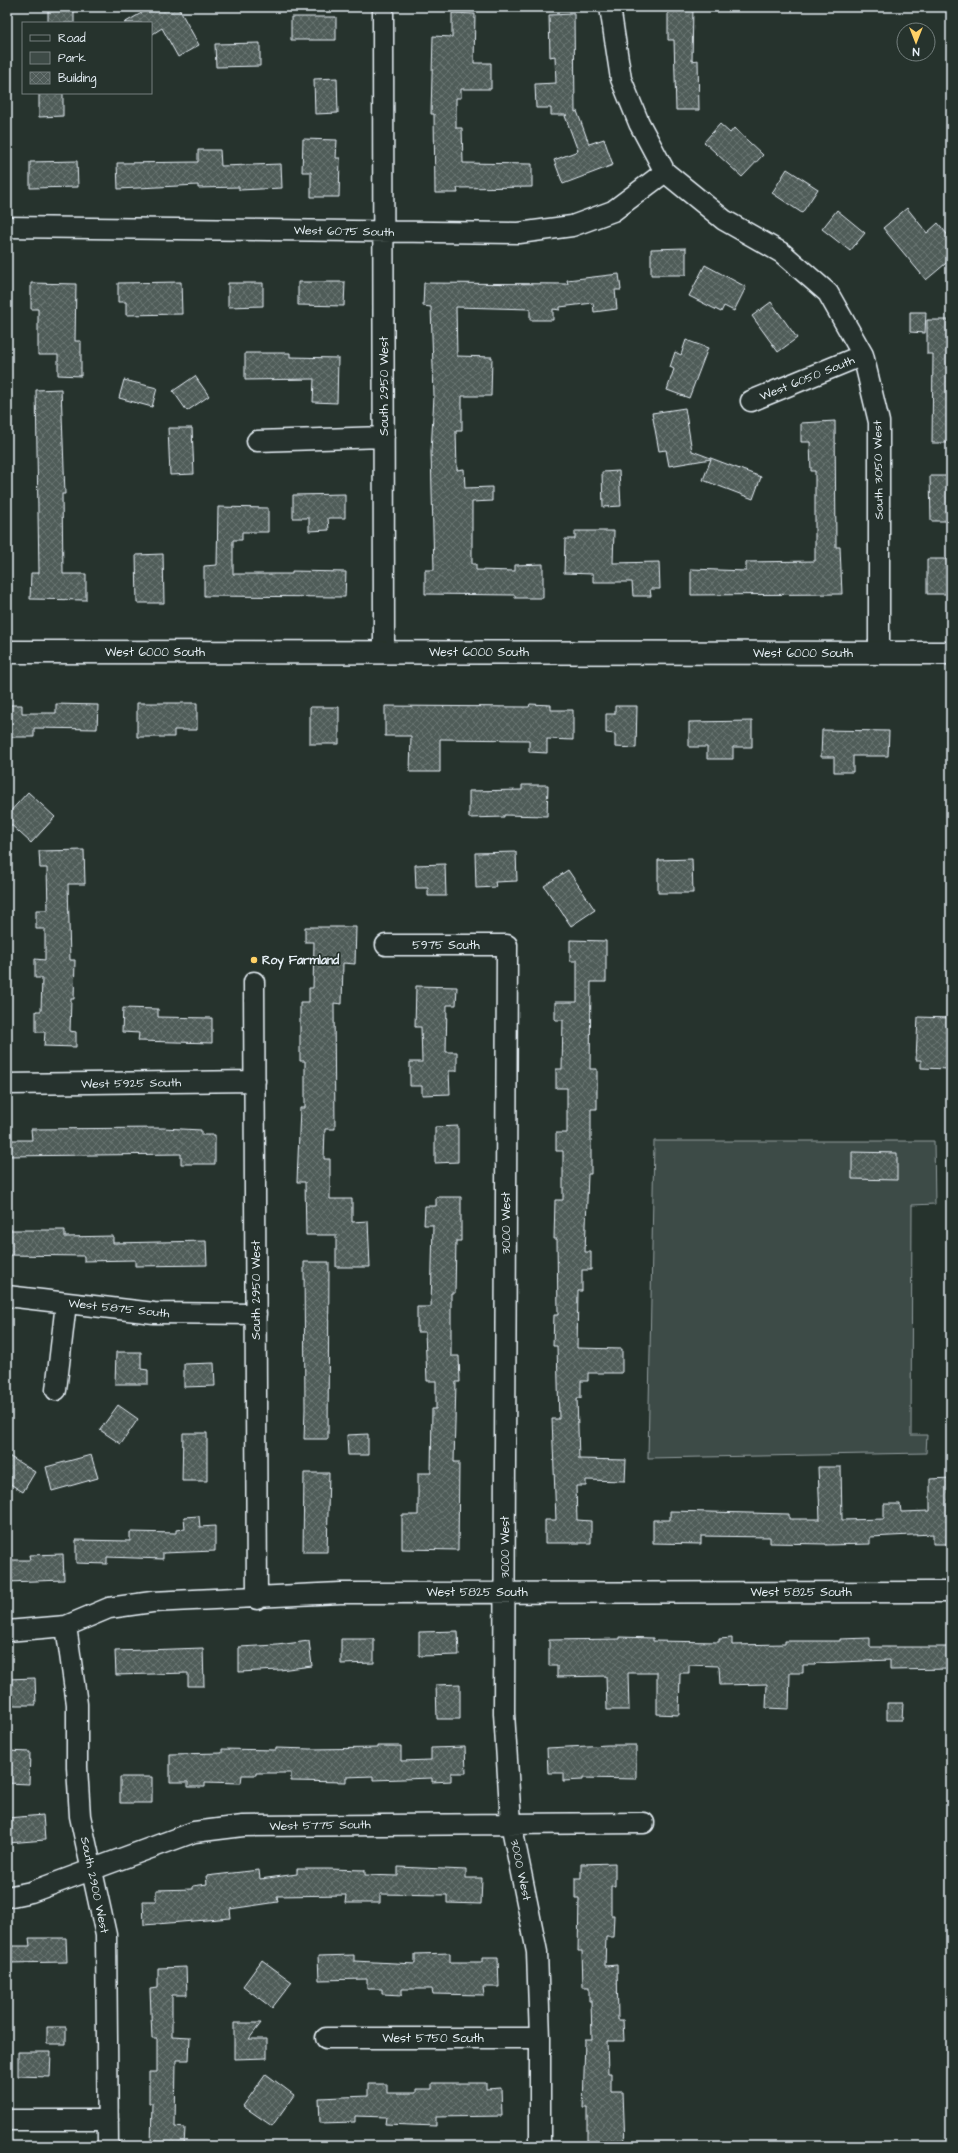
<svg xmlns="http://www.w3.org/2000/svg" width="958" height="2153" viewBox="0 0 958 2153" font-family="'Architects Daughter',sans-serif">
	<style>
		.green { fill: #3e4b47; stroke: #939ea0 }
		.building { fill: url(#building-cross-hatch); stroke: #e8f1f8 }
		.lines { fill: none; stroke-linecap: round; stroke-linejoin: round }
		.minor-casing { stroke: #e8f1f8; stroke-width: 23 }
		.tertiary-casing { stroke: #e8f1f8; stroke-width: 25 }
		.minor { stroke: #26332d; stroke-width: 20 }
		.tertiary { stroke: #26332d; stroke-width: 22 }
		.poi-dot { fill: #ffd166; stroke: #26332d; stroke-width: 1.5 }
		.labels { text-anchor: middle; stroke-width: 3.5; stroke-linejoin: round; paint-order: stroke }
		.street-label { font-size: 12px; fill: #e8f1f8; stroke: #26332d }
		.poi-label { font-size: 12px; font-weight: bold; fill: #e8f1f8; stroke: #26332d; text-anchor: start }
	</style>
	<defs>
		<pattern id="building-cross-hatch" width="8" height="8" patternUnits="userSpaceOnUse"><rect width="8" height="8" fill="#505c59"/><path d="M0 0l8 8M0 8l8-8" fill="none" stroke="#697472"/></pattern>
	</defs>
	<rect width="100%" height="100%" fill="#26332d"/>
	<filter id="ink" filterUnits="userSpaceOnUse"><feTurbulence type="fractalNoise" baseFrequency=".025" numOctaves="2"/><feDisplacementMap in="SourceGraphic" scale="8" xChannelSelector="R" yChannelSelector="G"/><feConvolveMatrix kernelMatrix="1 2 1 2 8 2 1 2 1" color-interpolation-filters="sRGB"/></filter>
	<g filter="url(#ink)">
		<path class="green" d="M 654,1141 L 934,1141 L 935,1204 L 912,1205 L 911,1435 L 927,1435 L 926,1453 L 648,1458 Z"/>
		<path class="building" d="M 48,7 L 74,7 L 74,23 L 48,23 Z
			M 152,7 L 178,7 L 199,45 L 178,57 L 162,28 L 151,35 L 151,23 L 124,23 Z
			M 668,7 L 693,7 L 692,61 L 698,60 L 699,110 L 676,110 L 674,40 L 668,40 Z
			M 452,13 L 475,14 L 474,63 L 491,63 L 491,89 L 461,89 L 461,98 L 456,98 L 456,128 L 462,128 L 463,163 L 532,164 L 532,187 L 457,188 L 458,193 L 435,193 L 434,114 L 431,114 L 433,36 L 452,37 Z
			M 574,14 L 575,112 L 577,111 L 589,144 L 604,139 L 613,165 L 563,184 L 554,160 L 578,151 L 565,116 L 567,115 L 551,115 L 551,108 L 536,108 L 535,84 L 556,83 L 555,56 L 550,57 L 549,15 Z
			M 291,17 L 336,17 L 336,40 L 291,40 Z
			M 260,43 L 260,66 L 216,67 L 215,44 Z
			M 337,78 L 338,113 L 315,114 L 314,79 Z
			M 39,93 L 63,93 L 63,116 L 39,117 Z
			M 720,124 L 730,133 L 734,128 L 763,155 L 742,177 L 704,142 Z
			M 303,139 L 337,140 L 336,158 L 340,158 L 339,197 L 311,197 L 311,172 L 302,172 Z
			M 198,150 L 220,150 L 221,166 L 281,164 L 282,188 L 239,190 L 239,187 L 198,188 L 198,185 L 118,189 L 117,163 L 198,162 Z
			M 77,161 L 78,187 L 30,188 L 30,162 Z
			M 787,169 L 818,189 L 802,213 L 772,193 Z
			M 907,208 L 927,233 L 938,223 L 951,239 L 951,259 L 926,280 L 883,228 Z
			M 837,210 L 865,233 L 850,251 L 822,229 Z
			M 686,248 L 686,275 L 651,275 L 651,249 Z
			M 705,265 L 746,287 L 734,311 L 724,306 L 721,312 L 689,296 Z
			M 619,274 L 621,290 L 615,290 L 617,309 L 594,312 L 593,303 L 560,307 L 560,310 L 553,309 L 553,320 L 530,320 L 530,309 L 456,307 L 457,356 L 492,357 L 491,396 L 462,396 L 462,431 L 456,431 L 457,470 L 464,469 L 465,488 L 492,487 L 492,501 L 472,502 L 472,564 L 476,564 L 476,570 L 515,571 L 515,565 L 543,564 L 543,598 L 515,598 L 515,595 L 425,594 L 425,570 L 434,570 L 431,452 L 434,396 L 431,307 L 423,306 L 424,283 L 568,284 L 567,280 Z
			M 181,282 L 182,314 L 126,315 L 126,302 L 118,302 L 118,283 Z
			M 298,282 L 345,282 L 344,306 L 298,305 Z
			M 31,283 L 76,284 L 75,341 L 81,341 L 81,376 L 58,375 L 58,355 L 38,355 L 38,309 L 31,309 Z
			M 228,283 L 263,283 L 263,306 L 228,307 Z
			M 771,302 L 797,338 L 778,352 L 752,316 Z
			M 910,312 L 926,312 L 925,333 L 910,332 Z
			M 927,320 L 950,320 L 951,443 L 932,443 L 933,354 L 927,354 Z
			M 686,340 L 708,348 L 689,398 L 667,390 L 674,369 L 670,367 L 675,352 L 681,355 Z
			M 245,353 L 290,353 L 290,357 L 338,358 L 337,403 L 313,402 L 314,379 L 245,380 Z
			M 195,376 L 209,396 L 187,411 L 173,391 Z
			M 124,380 L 157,388 L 152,407 L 119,398 Z
			M 61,389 L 65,494 L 62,494 L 63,574 L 86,574 L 86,600 L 30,599 L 31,573 L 39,573 L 36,390 Z
			M 685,408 L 692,451 L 761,477 L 753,499 L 703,480 L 711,459 L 669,466 L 666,450 L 659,451 L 652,413 Z
			M 835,421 L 836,547 L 840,547 L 842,594 L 691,595 L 691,569 L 746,571 L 746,562 L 815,561 L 815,471 L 811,471 L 810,442 L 801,442 L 801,423 Z
			M 168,428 L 192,428 L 194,474 L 170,475 Z
			M 619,471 L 621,506 L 603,507 L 602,472 Z
			M 930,476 L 951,476 L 951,521 L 931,521 Z
			M 345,494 L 345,518 L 328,518 L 329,530 L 309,531 L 309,518 L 293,518 L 293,495 Z
			M 218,507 L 268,508 L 268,532 L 242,532 L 242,540 L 233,540 L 233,574 L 292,574 L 292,571 L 346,572 L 345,597 L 204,596 L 204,566 L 217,565 Z
			M 575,531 L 614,531 L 613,563 L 659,562 L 660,589 L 650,589 L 651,596 L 633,596 L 632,582 L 593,582 L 593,574 L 564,573 L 565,539 L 575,539 Z
			M 163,554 L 164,603 L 137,603 L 136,555 Z
			M 927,559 L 950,559 L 951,594 L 927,594 Z
			M 137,703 L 197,703 L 197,730 L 174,730 L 174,737 L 137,737 Z
			M 56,704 L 98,705 L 97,729 L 34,728 L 34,737 L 7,737 L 7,705 L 22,705 L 22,713 L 56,713 Z
			M 530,704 L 551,705 L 551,710 L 573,710 L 573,740 L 547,739 L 547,753 L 529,752 L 529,740 L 440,739 L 440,772 L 410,772 L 411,736 L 385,736 L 385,706 L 529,707 Z
			M 615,706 L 637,706 L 636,748 L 615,747 L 615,734 L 606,733 L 606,714 L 615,714 Z
			M 310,707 L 339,707 L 339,744 L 310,744 Z
			M 752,721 L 752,747 L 733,747 L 733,759 L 707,759 L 707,747 L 689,747 L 689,722 Z
			M 822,730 L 889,731 L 888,756 L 853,756 L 853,772 L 834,772 L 834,757 L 821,757 Z
			M 522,785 L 548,785 L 547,816 L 504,815 L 504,817 L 469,818 L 469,791 L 522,790 Z
			M 28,792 L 55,817 L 31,843 L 7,821 L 7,815 Z
			M 84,850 L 85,884 L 68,884 L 70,960 L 75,960 L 74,999 L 71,999 L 70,1031 L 76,1032 L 76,1047 L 44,1046 L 45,1032 L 36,1032 L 36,1011 L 41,1011 L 42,978 L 35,978 L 35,959 L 45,960 L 45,929 L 36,929 L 36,910 L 48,910 L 47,868 L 40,868 L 39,851 Z
			M 516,852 L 517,881 L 495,882 L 496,887 L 476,888 L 475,853 Z
			M 692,859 L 693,893 L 658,893 L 658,860 Z
			M 445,864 L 446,896 L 428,896 L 428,888 L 416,888 L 415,865 Z
			M 568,870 L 595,910 L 571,926 L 544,886 Z
			M 305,927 L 356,927 L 355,964 L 343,963 L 342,1004 L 334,1003 L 335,1129 L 325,1129 L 324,1159 L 330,1159 L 330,1199 L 352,1199 L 352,1222 L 368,1221 L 370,1267 L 336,1267 L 336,1235 L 306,1235 L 305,1182 L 297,1182 L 300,1108 L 305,1108 L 305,1061 L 300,1061 L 300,1002 L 309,1002 L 309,988 L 313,988 L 314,942 L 305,942 Z
			M 570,940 L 606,941 L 606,982 L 591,982 L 590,1069 L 597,1069 L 597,1109 L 591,1109 L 591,1174 L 588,1174 L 585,1252 L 591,1252 L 591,1270 L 582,1270 L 582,1291 L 578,1291 L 577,1348 L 622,1349 L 622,1373 L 588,1373 L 588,1381 L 581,1381 L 581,1398 L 577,1398 L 579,1459 L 626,1460 L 625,1481 L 586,1480 L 586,1486 L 576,1486 L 577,1520 L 591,1521 L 591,1543 L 545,1543 L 545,1520 L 556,1520 L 552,1419 L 559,1419 L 557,1346 L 553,1346 L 554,1315 L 558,1315 L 557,1239 L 554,1239 L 555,1200 L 563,1200 L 563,1151 L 556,1151 L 556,1133 L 567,1133 L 567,1088 L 556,1088 L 556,1069 L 562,1069 L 563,1020 L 555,1020 L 555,1002 L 577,1002 L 577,961 L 570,961 Z
			M 416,986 L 457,987 L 456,1005 L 447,1005 L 446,1052 L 457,1052 L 457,1071 L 449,1071 L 450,1094 L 422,1095 L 422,1086 L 410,1086 L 410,1062 L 422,1062 L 421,1027 L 415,1027 Z
			M 123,1008 L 158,1009 L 158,1017 L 212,1018 L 212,1043 L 138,1041 L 139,1033 L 122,1032 Z
			M 918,1017 L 951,1018 L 950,1069 L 921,1068 L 921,1060 L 916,1060 Z
			M 458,1126 L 458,1162 L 435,1163 L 435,1127 Z
			M 163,1128 L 201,1130 L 201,1135 L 215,1135 L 215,1164 L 181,1164 L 181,1154 L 7,1156 L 7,1140 L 32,1140 L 31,1129 Z
			M 852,1152 L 897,1153 L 897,1180 L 852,1179 Z
			M 436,1197 L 461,1197 L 461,1241 L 456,1241 L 455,1293 L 451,1293 L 451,1356 L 459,1356 L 460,1382 L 456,1382 L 454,1462 L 459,1462 L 458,1550 L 402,1549 L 402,1515 L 418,1515 L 418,1473 L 431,1473 L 432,1409 L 436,1409 L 436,1381 L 427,1381 L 425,1332 L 417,1332 L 417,1307 L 431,1307 L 433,1225 L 424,1225 L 425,1206 L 436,1206 Z
			M 7,1230 L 65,1230 L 65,1237 L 113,1236 L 113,1243 L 206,1241 L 207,1265 L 135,1266 L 135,1260 L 84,1261 L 84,1256 L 7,1255 Z
			M 304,1262 L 329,1262 L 328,1439 L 304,1439 L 305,1409 Z
			M 116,1352 L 141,1352 L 141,1369 L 148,1370 L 148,1384 L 115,1384 Z
			M 214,1363 L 215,1386 L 184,1387 L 184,1364 Z
			M 118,1405 L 138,1419 L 121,1444 L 100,1430 Z
			M 183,1433 L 207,1433 L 207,1481 L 182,1481 Z
			M 368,1434 L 368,1455 L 348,1455 L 347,1435 Z
			M 7,1455 L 35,1472 L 23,1492 L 7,1482 Z
			M 91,1455 L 98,1478 L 52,1491 L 46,1467 Z
			M 818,1467 L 841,1467 L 842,1520 L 884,1519 L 884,1504 L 900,1504 L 901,1512 L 930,1511 L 930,1479 L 951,1478 L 951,1544 L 933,1544 L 933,1534 L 870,1537 L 870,1544 L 826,1545 L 826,1544 L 770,1543 L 770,1537 L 701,1536 L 701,1544 L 653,1543 L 653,1520 L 670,1520 L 670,1511 L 789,1514 L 789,1519 L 820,1519 Z
			M 304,1473 L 329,1473 L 327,1552 L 303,1552 Z
			M 199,1516 L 200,1527 L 215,1526 L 215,1551 L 163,1553 L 163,1559 L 107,1557 L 107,1564 L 76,1563 L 76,1540 L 130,1541 L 130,1532 L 176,1533 L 176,1530 L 185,1529 L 184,1517 Z
			M 63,1554 L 64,1580 L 7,1582 L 7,1560 L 30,1560 L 29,1555 Z
			M 458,1631 L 459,1655 L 419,1656 L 419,1632 Z
			M 620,1637 L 653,1638 L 653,1641 L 719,1642 L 719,1639 L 732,1638 L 732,1645 L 785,1644 L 785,1641 L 840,1641 L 840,1639 L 870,1638 L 870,1647 L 951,1647 L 951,1669 L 890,1670 L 890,1660 L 816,1663 L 815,1665 L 803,1665 L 803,1673 L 790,1673 L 789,1709 L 766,1708 L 767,1684 L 720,1685 L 719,1666 L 689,1665 L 689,1673 L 680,1673 L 679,1715 L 657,1714 L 657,1673 L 628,1673 L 629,1710 L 607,1710 L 606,1676 L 557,1677 L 557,1666 L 549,1666 L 549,1640 L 620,1639 Z
			M 341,1639 L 374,1639 L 374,1663 L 341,1664 Z
			M 309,1641 L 312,1666 L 280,1670 L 239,1672 L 239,1647 L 277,1645 Z
			M 203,1648 L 204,1686 L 188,1686 L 188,1673 L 116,1675 L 115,1651 Z
			M 35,1678 L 36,1705 L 7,1705 L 7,1679 Z
			M 460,1684 L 460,1719 L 437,1719 L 436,1685 Z
			M 887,1703 L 903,1703 L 902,1720 L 887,1720 Z
			M 608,1745 L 636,1745 L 636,1779 L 583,1778 L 583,1780 L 563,1781 L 563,1773 L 548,1773 L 547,1748 Z
			M 378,1746 L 401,1746 L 401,1761 L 431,1760 L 431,1748 L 465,1747 L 466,1773 L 451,1773 L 451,1781 L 432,1782 L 432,1778 L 373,1780 L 373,1776 L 346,1777 L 346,1782 L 291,1781 L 291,1773 L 256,1773 L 256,1775 L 242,1775 L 241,1783 L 205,1782 L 205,1787 L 188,1787 L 188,1782 L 170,1782 L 170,1754 L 222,1753 L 222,1749 L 276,1750 L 276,1748 L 311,1749 L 378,1748 Z
			M 7,1751 L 30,1752 L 29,1784 L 7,1783 Z
			M 120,1777 L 152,1777 L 152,1803 L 120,1803 Z
			M 43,1815 L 45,1840 L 8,1843 L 7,1818 Z
			M 615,1863 L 615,1886 L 611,1886 L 611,1915 L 614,1915 L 613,1937 L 606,1937 L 605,1966 L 617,1965 L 618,2020 L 623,2020 L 624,2041 L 607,2041 L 608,2073 L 611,2073 L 611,2092 L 623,2092 L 625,2146 L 587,2146 L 587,2108 L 583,2108 L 585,2039 L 592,2039 L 591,2001 L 589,2001 L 589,1987 L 583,1987 L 582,1951 L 578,1951 L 579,1898 L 575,1898 L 575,1878 L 581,1878 L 581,1864 Z
			M 398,1867 L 466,1870 L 466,1878 L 482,1878 L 481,1904 L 447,1903 L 447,1895 L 380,1894 L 380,1903 L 345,1903 L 346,1895 L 277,1896 L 278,1902 L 230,1909 L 231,1918 L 144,1925 L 143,1901 L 156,1901 L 156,1890 L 193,1889 L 193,1886 L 207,1884 L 206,1876 L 259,1870 L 260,1879 L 297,1874 L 297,1869 L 328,1869 L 365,1870 L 365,1875 L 398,1876 Z
			M 29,1938 L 66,1938 L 67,1962 L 7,1963 L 7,1946 L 30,1946 Z
			M 450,1953 L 450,1962 L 482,1962 L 482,1958 L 498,1958 L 499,1987 L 483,1987 L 484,1995 L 433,1994 L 432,1989 L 402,1989 L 402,1995 L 382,1994 L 382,1989 L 367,1989 L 367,1979 L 319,1980 L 318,1956 L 354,1955 L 354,1961 L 415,1964 L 415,1954 Z
			M 262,1960 L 292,1982 L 272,2008 L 243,1986 Z
			M 186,1967 L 187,1995 L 172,1995 L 172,2036 L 190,2037 L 189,2060 L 176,2060 L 175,2127 L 185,2128 L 184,2146 L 151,2146 L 152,2103 L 149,2103 L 149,2072 L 157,2072 L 157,2039 L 152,2039 L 150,1989 L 158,1988 L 158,1968 Z
			M 234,2023 L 261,2023 L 249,2039 L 267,2039 L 267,2058 L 234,2059 Z
			M 47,2027 L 66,2027 L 66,2044 L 47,2044 Z
			M 18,2052 L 51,2052 L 50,2077 L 18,2076 Z
			M 266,2074 L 294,2095 L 272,2126 L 243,2106 Z
			M 432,2083 L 486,2083 L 486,2089 L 501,2088 L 502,2116 L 436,2117 L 436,2126 L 385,2124 L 386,2117 L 355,2116 L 355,2122 L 320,2123 L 319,2098 L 368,2096 L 368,2084 L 387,2084 L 387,2093 L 416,2093 L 416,2089 L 432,2089 Z"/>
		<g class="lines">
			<g class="minor-casing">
				<path id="minor" d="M 383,7 L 384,652
					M 610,7 L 621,79 L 639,123 L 665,172 L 724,220 L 782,253 L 828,293 L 863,355 L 879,422 L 879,653
					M 7,227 L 519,233 L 572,226 L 613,211 L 665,172
					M 751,401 L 863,355
					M 257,441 L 384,437
					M 386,945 L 507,945 L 504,1713 L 511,1823 L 537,1952 L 540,2038 L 540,2146
					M 254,982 L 257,1599
					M 7,1084 L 255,1081
					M 7,1296 L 154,1313 L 256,1314
					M 56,1390 L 66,1303
					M 66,1626 L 77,1704 L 77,1767 L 80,1816 L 106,1935 L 108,2146
					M 7,1631 L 66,1626 L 109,1608 L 152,1602 L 340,1593 L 951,1592
					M 7,1897 L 31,1892 L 194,1832 L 243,1826 L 644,1823
					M 326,2038 L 540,2038
					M 7,2120 L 108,2120"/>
			</g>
			<g class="tertiary-casing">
				<path id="tertiary" d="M 7,652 L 951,653"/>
			</g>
			<use href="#minor" class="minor"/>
			<use href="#tertiary" class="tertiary"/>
		</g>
	</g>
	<circle class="poi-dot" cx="254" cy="960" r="4"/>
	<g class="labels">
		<g class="street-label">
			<text transform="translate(344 231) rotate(1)" y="4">West 6075 South</text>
			<text transform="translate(807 378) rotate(-22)" y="4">West 6050 South</text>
			<text transform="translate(384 386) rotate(-90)" y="4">South 2950 West</text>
			<text transform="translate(878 470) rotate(-91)" y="4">South 3050 West</text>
			<text x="155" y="656">West 6000 South</text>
			<text x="479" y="656">West 6000 South</text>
			<text x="803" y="657">West 6000 South</text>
			<text x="446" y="949">5975 South</text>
			<text transform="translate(131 1083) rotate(-1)" y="4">West 5925 South</text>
			<text transform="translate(506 1223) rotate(-90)" y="4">3000 West</text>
			<text transform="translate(256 1290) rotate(-90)" y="4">South 2950 West</text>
			<text transform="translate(119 1308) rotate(6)" y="4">West 5875 South</text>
			<text transform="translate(505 1547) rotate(-90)" y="4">3000 West</text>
			<text x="477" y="1596">West 5825 South</text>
			<text x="801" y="1596">West 5825 South</text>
			<text transform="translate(320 1825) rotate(-1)" y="4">West 5775 South</text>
			<text transform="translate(521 1870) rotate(78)" y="4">3000 West</text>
			<text transform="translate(95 1885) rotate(78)" y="4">South 2900 West</text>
			<text x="433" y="2042">West 5750 South</text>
		</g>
		<g class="poi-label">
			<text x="262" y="964">Roy Farmland</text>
		</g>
	</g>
	<rect width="958" height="2153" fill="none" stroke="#26332d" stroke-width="24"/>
	<rect x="12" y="12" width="934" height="2129" fill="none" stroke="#e8f1f8" stroke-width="1.5" filter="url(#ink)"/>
	<rect x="22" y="22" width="130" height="72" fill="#26332d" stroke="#747f7e"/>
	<rect x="30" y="35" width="20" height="6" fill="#26332d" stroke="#747f7e"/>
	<text x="58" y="42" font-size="12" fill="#e8f1f8">Road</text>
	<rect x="30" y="52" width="20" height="12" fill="#3e4b47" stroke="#747f7e"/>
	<text x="58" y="62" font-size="12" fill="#e8f1f8">Park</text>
	<rect x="30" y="72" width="20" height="12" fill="url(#building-cross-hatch)" stroke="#747f7e"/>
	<text x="58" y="82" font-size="12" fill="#e8f1f8">Building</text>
	<g transform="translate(916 42) rotate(180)"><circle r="19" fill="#26332d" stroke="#747f7e"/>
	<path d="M0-3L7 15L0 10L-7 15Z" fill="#ffd166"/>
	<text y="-6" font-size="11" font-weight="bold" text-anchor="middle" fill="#e8f1f8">N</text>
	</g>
</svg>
